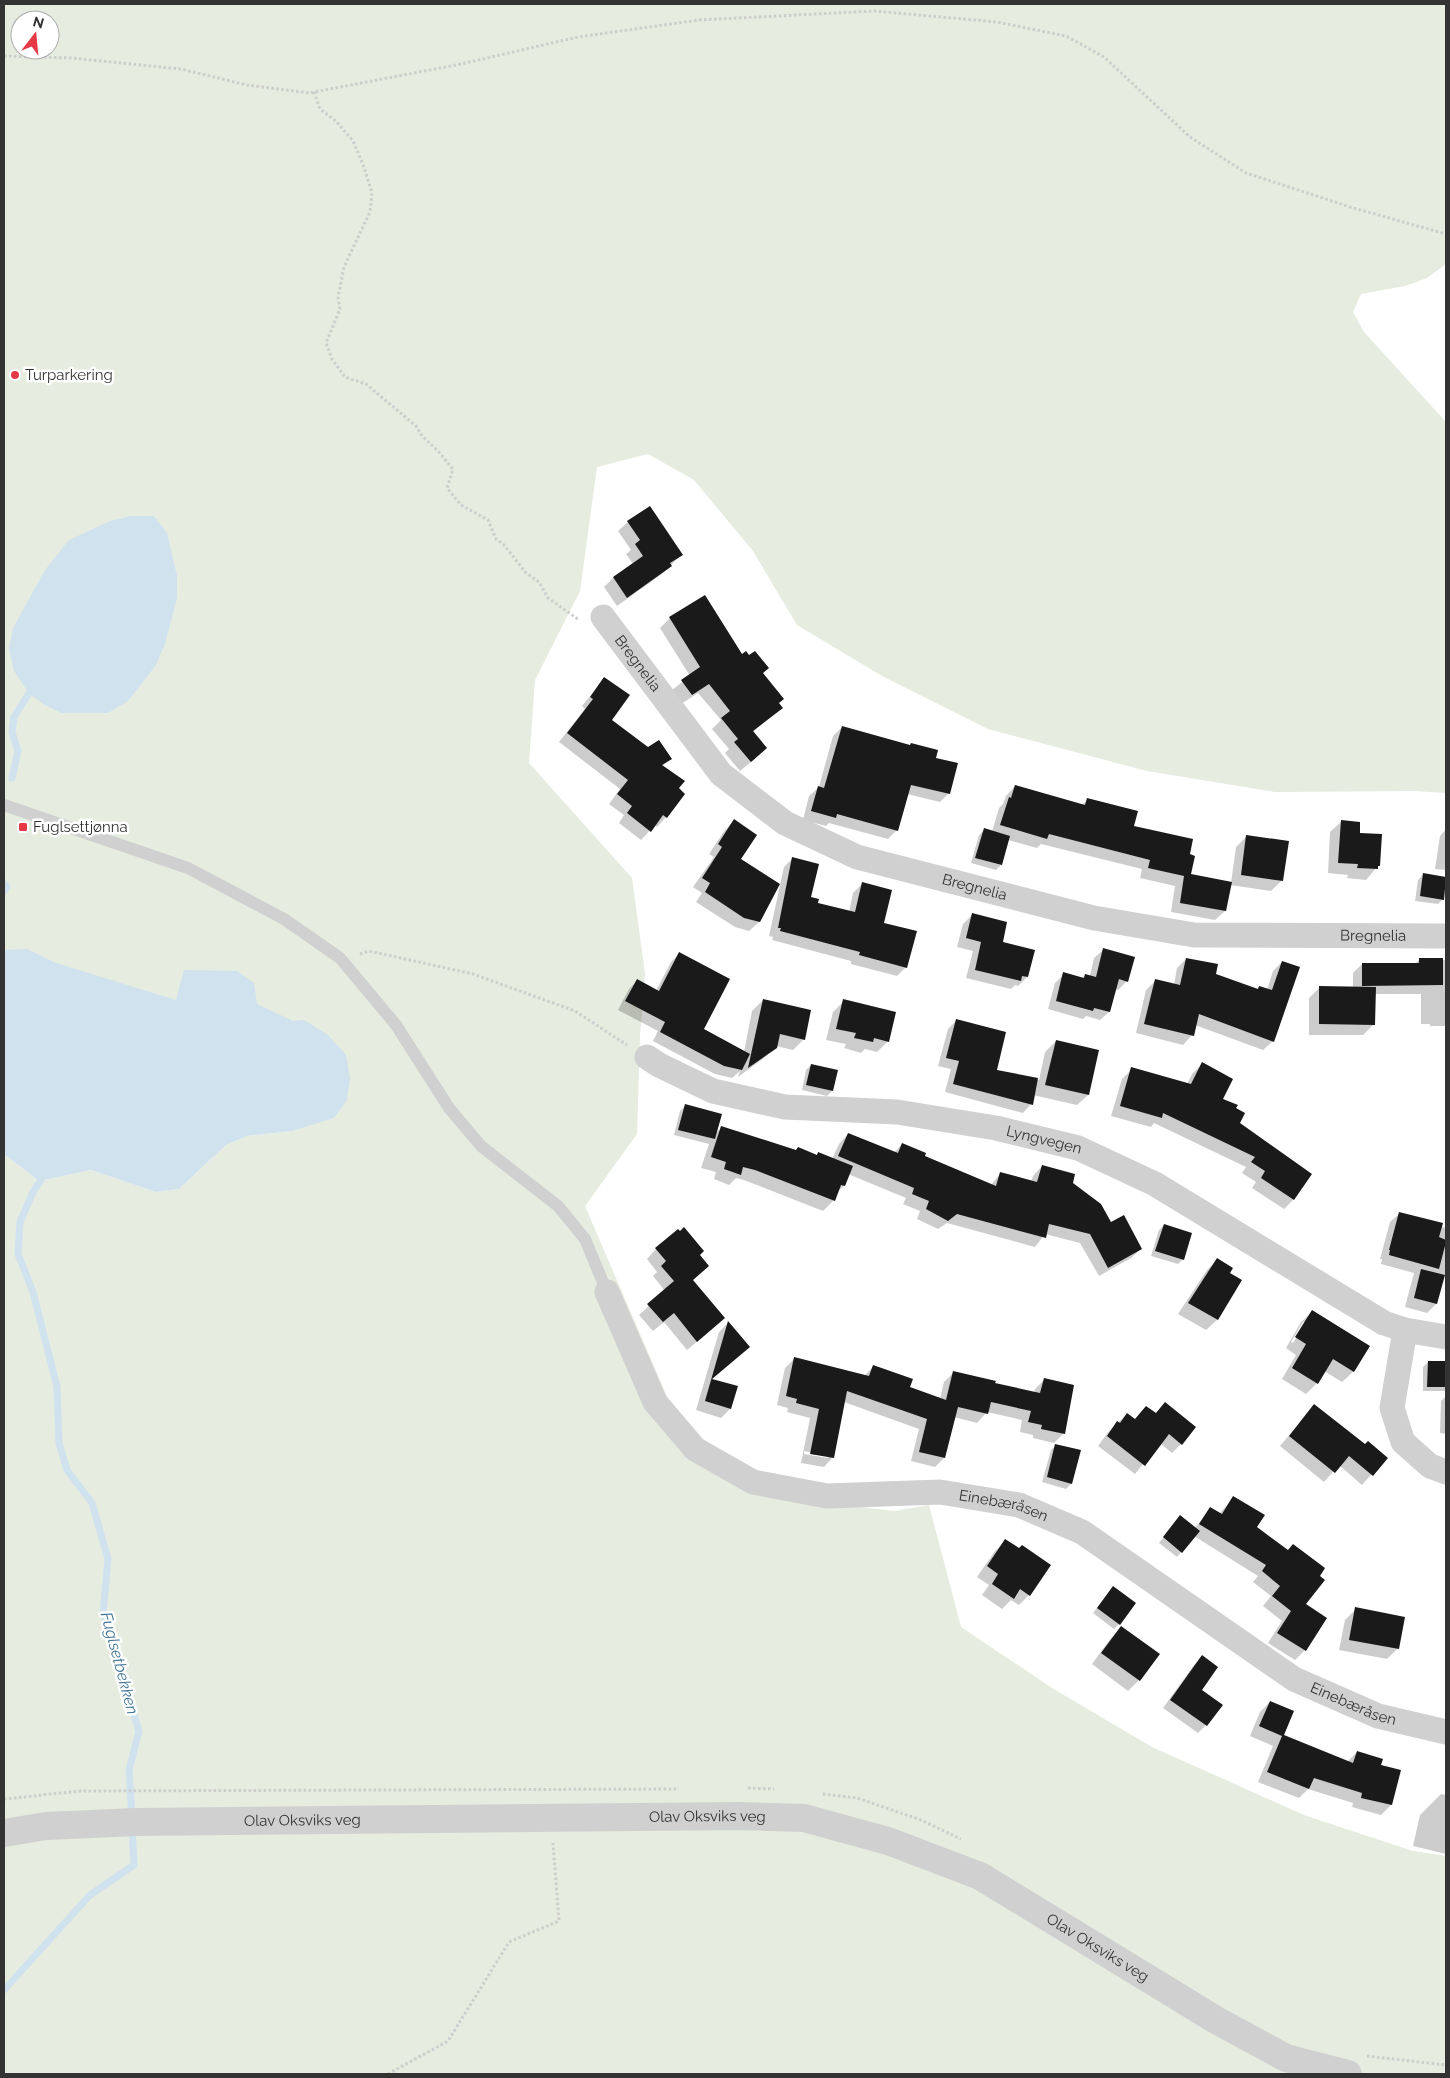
<svg xmlns="http://www.w3.org/2000/svg" width="1450" height="2078" viewBox="0 0 1450 2078" font-family="Raleway,sans-serif">
	<style>
		.green { fill: #e6ecdf; fill-rule: evenodd }
		.water { fill: #cfe2ee }
		.shadow { fill: #0003; fill-rule: evenodd }
		.lines { fill: none; stroke-linecap: round; stroke-linejoin: round }
		.stream { stroke: #cfe2ee; stroke-width: 7 }
		.building { fill: #1a1a1a }
		.path { stroke: #cdcdcd; stroke-width: 3; stroke-dasharray: 2.5 2.5; stroke-linecap: butt }
		.service { stroke: #d0d0d0; stroke-width: 12 }
		.minor { stroke: #d0d0d0; stroke-width: 25 }
		.tertiary { stroke: #d0d0d0; stroke-width: 28 }
		.poi-dot { fill: #e63946; stroke: #fff; stroke-width: 2 }
		.labels { text-anchor: middle; stroke-width: 5; stroke-linejoin: round; paint-order: stroke }
		.poi-label { font-size: 15px; fill: #333; stroke: #fff; text-anchor: start }
		.street-label { font-size: 15px; fill: #333; stroke: #fff }
		.water-label { font-size: 16px; font-style: italic; fill: #3f7597; stroke: #fff }
	</style>
	<rect width="100%" height="100%" fill="#fff"/>
	<path class="green" d="M 4,4 L 1446,4 L 1446,264 L 1427,278 L 1405,286 L 1361,294 L 1353,312 L 1364,332 L 1446,422 L 1446,793 L 1415,791 L 1275,792 L 1147,771 L 988,729 L 882,676 L 797,625 L 753,551 L 694,480 L 648,454 L 597,467 L 580,591 L 535,680 L 529,763 L 632,878 L 645,974 L 640,1036 L 637,1134 L 585,1206 L 687,1443 L 844,1505 L 894,1511 L 929,1505 L 961,1627 L 1052,1688 L 1152,1747 L 1304,1815 L 1413,1851 L 1446,1856 L 1446,2074 L 4,2074 L 4,1154 L 39,1181 L 91,1170 L 156,1192 L 179,1189 L 226,1145 L 247,1136 L 292,1131 L 4,960 ZM 20,20 L 50,20 L 50,50 L 20,50 Z"/>
	<path class="water" d="M 131,516 L 154,516 L 167,533 L 177,576 L 177,598 L 165,644 L 156,665 L 128,701 L 108,713 L 61,713 L 43,704 L 29,693 L 14,671 L 9,649 L 13,628 L 45,570 L 69,540 L 110,521 Z
		M 27,949 L 56,963 L 176,1000 L 184,970 L 237,971 L 254,983 L 257,1004 L 293,1021 L 304,1020 L 328,1035 L 346,1055 L 350,1078 L 347,1100 L 334,1118 L 292,1131 L 247,1136 L 226,1145 L 179,1189 L 156,1192 L 91,1170 L 39,1181 L 4,1154 L 4,950 Z"/>
	<path class="shadow" d="M 628,522 L 681,555 L 662,574 L 617,606 L 604,587 L 613,578 L 633,564 L 626,554 L 631,550 L 618,531 Z
		M 670,618 L 741,656 L 762,673 L 781,708 L 753,732 L 756,758 L 740,771 L 725,753 L 729,749 L 712,729 L 721,720 L 698,693 L 681,704 L 672,690 L 690,676 L 660,628 Z
		M 605,678 L 611,720 L 648,748 L 670,758 L 662,767 L 683,794 L 666,817 L 657,827 L 655,825 L 641,840 L 619,823 L 624,815 L 609,804 L 620,789 L 559,742 L 585,709 L 582,706 Z
		M 842,727 L 935,759 L 949,793 L 940,802 L 907,794 L 897,830 L 888,839 L 829,823 L 826,826 L 803,820 L 809,796 L 819,787 L 833,736 Z
		M 1015,786 L 1082,805 L 1087,800 L 1133,827 L 1188,855 L 1189,875 L 1231,883 L 1236,847 L 1247,836 L 1282,880 L 1271,891 L 1230,885 L 1225,911 L 1215,920 L 1171,912 L 1175,886 L 1140,878 L 1142,869 L 1041,844 L 1037,848 L 1008,840 L 1001,865 L 996,870 L 971,863 L 979,835 L 984,830 L 992,832 L 999,808 L 1003,804 L 1006,796 Z
		M 734,821 L 740,860 L 759,922 L 749,931 L 735,927 L 696,902 L 702,893 L 693,887 L 714,857 L 709,854 L 725,830 Z
		M 1341,822 L 1377,867 L 1366,880 L 1347,878 L 1348,875 L 1328,873 L 1330,832 Z
		M 1446,829 L 1446,870 L 1435,869 L 1440,836 Z
		M 793,858 L 809,897 L 816,903 L 849,912 L 853,893 L 862,884 L 906,967 L 897,976 L 851,964 L 851,961 L 772,940 L 773,937 L 769,936 L 784,867 Z
		M 1423,875 L 1446,878 L 1443,899 L 1438,904 L 1415,901 L 1418,880 Z
		M 972,915 L 1001,943 L 1027,977 L 1018,986 L 1015,985 L 1011,989 L 966,978 L 973,951 L 957,947 L 963,924 Z
		M 1103,950 L 1127,981 L 1118,990 L 1115,989 L 1109,1012 L 1100,1020 L 1086,1016 L 1083,1019 L 1048,1009 L 1055,983 L 1064,974 L 1081,979 L 1085,975 L 1090,976 L 1094,958 Z
		M 679,954 L 702,1029 L 744,1052 L 752,1011 L 763,1000 L 804,1039 L 793,1050 L 776,1046 L 764,1058 L 738,1077 L 740,1071 L 732,1078 L 715,1074 L 653,1041 L 658,1031 L 618,1010 L 629,989 L 637,981 L 656,991 L 671,962 Z
		M 1186,959 L 1214,975 L 1257,990 L 1267,990 L 1273,971 L 1282,962 L 1273,1041 L 1263,1050 L 1195,1025 L 1192,1035 L 1183,1045 L 1136,1033 L 1146,990 L 1155,981 L 1174,985 L 1177,968 Z
		M 1419,960 L 1446,960 L 1446,1026 L 1430,1026 L 1430,1024 L 1421,1024 L 1421,994 L 1375,994 L 1374,1024 L 1363,1035 L 1309,1035 L 1309,998 L 1320,987 L 1353,988 L 1353,973 L 1362,964 L 1414,965 Z
		M 844,1001 L 888,1041 L 877,1052 L 865,1049 L 861,1053 L 844,1048 L 846,1044 L 826,1040 L 833,1012 Z
		M 956,1021 L 995,1071 L 1039,1080 L 1045,1052 L 1056,1041 L 1088,1095 L 1077,1105 L 1033,1095 L 1031,1104 L 1023,1113 L 945,1092 L 951,1069 L 938,1066 L 948,1029 Z
		M 1202,1064 L 1221,1099 L 1235,1109 L 1238,1123 L 1294,1199 L 1284,1209 L 1252,1188 L 1256,1182 L 1242,1173 L 1246,1167 L 1154,1123 L 1151,1127 L 1111,1116 L 1122,1079 L 1132,1069 L 1187,1084 L 1192,1074 Z
		M 811,1065 L 832,1091 L 827,1096 L 802,1090 L 806,1070 Z
		M 685,1106 L 716,1133 L 722,1127 L 795,1151 L 832,1159 L 839,1144 L 848,1134 L 894,1153 L 902,1144 L 923,1157 L 991,1185 L 1000,1174 L 1031,1182 L 1033,1176 L 1042,1166 L 1071,1184 L 1110,1223 L 1141,1249 L 1131,1258 L 1099,1276 L 1080,1243 L 1045,1234 L 1035,1247 L 947,1223 L 938,1229 L 917,1219 L 920,1211 L 903,1204 L 906,1198 L 848,1174 L 844,1186 L 837,1192 L 834,1200 L 823,1211 L 744,1180 L 736,1178 L 729,1185 L 714,1179 L 716,1172 L 701,1168 L 709,1144 L 674,1135 L 680,1111 Z
		M 1400,1213 L 1446,1228 L 1446,1276 L 1444,1276 L 1436,1304 L 1427,1313 L 1405,1307 L 1414,1273 L 1381,1264 L 1382,1259 L 1380,1259 L 1390,1222 Z
		M 1164,1225 L 1183,1259 L 1178,1264 L 1151,1256 L 1159,1230 Z
		M 656,1249 L 699,1255 L 708,1266 L 692,1281 L 714,1327 L 687,1350 L 664,1322 L 653,1331 L 639,1315 L 665,1291 L 653,1276 L 657,1272 L 647,1259 Z
		M 1217,1260 L 1228,1273 L 1240,1280 L 1217,1320 L 1206,1330 L 1178,1314 L 1207,1270 Z
		M 1312,1312 L 1369,1346 L 1353,1372 L 1342,1382 L 1324,1371 L 1317,1383 L 1306,1394 L 1282,1379 L 1296,1355 L 1286,1348 L 1301,1322 ZM 1303,1322 L 1306,1322 L 1293,1343 L 1291,1342 Z
		M 728,1323 L 748,1347 L 711,1380 L 736,1387 L 730,1409 L 721,1418 L 696,1410 L 719,1332 Z
		M 795,1358 L 864,1376 L 874,1366 L 908,1388 L 940,1399 L 944,1382 L 954,1372 L 993,1384 L 1034,1393 L 1035,1389 L 1044,1380 L 1064,1433 L 1054,1443 L 1033,1438 L 1033,1435 L 1020,1432 L 1022,1420 L 987,1412 L 977,1423 L 954,1417 L 944,1458 L 935,1467 L 911,1461 L 919,1429 L 844,1402 L 833,1457 L 824,1467 L 801,1463 L 810,1418 L 787,1412 L 788,1408 L 777,1405 L 785,1368 ZM 804,1451 L 828,1456 L 828,1458 L 804,1454 Z
		M 1428,1362 L 1446,1362 L 1446,1391 L 1423,1391 L 1423,1367 Z
		M 1446,1396 L 1446,1434 L 1440,1433 L 1441,1401 Z
		M 1165,1404 L 1181,1444 L 1172,1453 L 1160,1443 L 1135,1474 L 1098,1446 L 1108,1432 L 1127,1414 L 1134,1420 L 1155,1414 Z
		M 1314,1406 L 1365,1446 L 1386,1458 L 1362,1485 L 1339,1465 L 1324,1482 L 1280,1446 Z
		M 1056,1445 L 1080,1451 L 1071,1484 L 1066,1489 L 1042,1482 L 1051,1450 Z
		M 1234,1497 L 1256,1528 L 1304,1604 L 1305,1650 L 1295,1660 L 1268,1643 L 1282,1621 L 1263,1606 L 1271,1596 L 1253,1582 L 1258,1576 L 1194,1536 L 1177,1557 L 1159,1543 L 1175,1522 L 1195,1528 L 1210,1509 L 1219,1514 Z
		M 1006,1541 L 1029,1595 L 1019,1605 L 1011,1600 L 1002,1609 L 982,1595 L 989,1585 L 977,1577 L 995,1551 Z
		M 1113,1587 L 1119,1624 L 1114,1629 L 1093,1613 Z
		M 1356,1609 L 1398,1648 L 1387,1659 L 1339,1650 L 1345,1620 Z
		M 1122,1628 L 1158,1654 L 1139,1680 L 1128,1691 L 1092,1664 L 1111,1638 Z
		M 1202,1657 L 1200,1690 L 1206,1725 L 1198,1733 L 1163,1708 L 1194,1665 Z
		M 1270,1702 L 1282,1736 L 1347,1762 L 1357,1752 L 1380,1765 L 1400,1771 L 1391,1805 L 1381,1815 L 1352,1807 L 1353,1803 L 1308,1789 L 1299,1798 L 1258,1782 L 1273,1746 L 1250,1736 L 1260,1712 Z
		M 1441,1794 L 1446,1795 L 1446,1854 L 1413,1846 L 1420,1815 Z"/>
	<g class="lines">
		<path class="stream" d="M 12,778 L 18,751 L 12,732 L 14,717 L 29,693
			M 4,883 L 7,887 L 4,891
			M 41,1180 L 33,1192 L 20,1222 L 18,1254 L 33,1292 L 57,1387 L 59,1443 L 67,1470 L 92,1503 L 108,1559 L 103,1613 L 139,1731 L 129,1770 L 132,1818
			M 4,1990 L 90,1895 L 134,1865 L 132,1829"/>
	</g>
	<path class="building" d="M 650,506 L 683,555 L 670,563 L 672,566 L 627,598 L 613,577 L 643,556 L 635,544 L 640,540 L 627,521 Z
		M 705,595 L 742,654 L 746,651 L 749,655 L 755,651 L 769,668 L 763,673 L 784,699 L 779,703 L 783,708 L 753,731 L 767,748 L 751,762 L 734,742 L 738,739 L 721,718 L 730,711 L 709,684 L 692,695 L 681,680 L 700,667 L 669,617 Z
		M 604,677 L 630,695 L 612,720 L 648,747 L 659,740 L 672,759 L 662,765 L 685,781 L 679,788 L 685,794 L 667,818 L 663,815 L 651,832 L 627,813 L 632,806 L 617,794 L 628,780 L 567,733 L 593,699 L 590,697 Z
		M 842,726 L 910,745 L 911,743 L 938,750 L 936,758 L 958,763 L 950,794 L 911,785 L 898,831 L 837,814 L 836,818 L 811,811 L 818,786 L 824,788 Z
		M 1015,785 L 1085,805 L 1087,798 L 1138,811 L 1134,826 L 1193,839 L 1190,854 L 1195,856 L 1191,874 L 1232,882 L 1226,911 L 1180,903 L 1184,876 L 1148,868 L 1150,860 L 1049,834 L 1047,839 L 1000,825 L 1009,797 L 1011,798 Z
		M 734,819 L 757,835 L 741,859 L 780,884 L 760,922 L 744,918 L 705,892 L 710,883 L 702,878 L 722,847 L 718,844 Z
		M 1341,820 L 1360,822 L 1360,833 L 1382,834 L 1380,866 L 1378,866 L 1378,869 L 1357,868 L 1358,864 L 1338,863 Z
		M 984,828 L 1010,836 L 1002,865 L 975,858 Z
		M 1246,835 L 1289,841 L 1283,881 L 1241,875 Z
		M 792,857 L 819,864 L 811,897 L 819,899 L 818,903 L 855,912 L 862,882 L 892,890 L 884,923 L 917,931 L 907,968 L 859,955 L 860,952 L 780,931 L 781,928 L 778,928 Z
		M 1423,873 L 1446,877 L 1444,900 L 1420,896 Z
		M 972,913 L 1007,922 L 1003,942 L 1035,950 L 1028,977 L 1022,976 L 1021,981 L 975,970 L 981,942 L 966,938 Z
		M 1103,948 L 1135,957 L 1128,982 L 1119,979 L 1110,1012 L 1094,1008 L 1093,1011 L 1056,1001 L 1063,972 L 1084,978 L 1085,974 L 1096,977 Z
		M 679,952 L 730,979 L 704,1029 L 750,1054 L 742,1070 L 724,1066 L 660,1032 L 665,1022 L 625,1001 L 637,979 L 659,991 Z
		M 1186,958 L 1218,964 L 1216,974 L 1258,989 L 1259,986 L 1272,990 L 1282,961 L 1300,967 L 1274,1042 L 1199,1014 L 1194,1036 L 1144,1024 L 1155,979 L 1180,985 Z
		M 1419,958 L 1443,958 L 1443,985 L 1362,986 L 1362,963 L 1419,963 Z
		M 1319,986 L 1376,987 L 1375,1025 L 1319,1024 Z
		M 763,999 L 811,1010 L 805,1040 L 780,1034 L 777,1048 L 748,1068 Z
		M 843,999 L 896,1012 L 889,1042 L 874,1038 L 873,1042 L 854,1038 L 856,1033 L 836,1029 Z
		M 956,1019 L 1006,1032 L 997,1070 L 1038,1078 L 1033,1105 L 953,1084 L 959,1061 L 946,1058 Z
		M 1056,1040 L 1099,1050 L 1089,1095 L 1045,1085 Z
		M 1202,1062 L 1233,1079 L 1223,1099 L 1238,1105 L 1236,1108 L 1245,1113 L 1240,1123 L 1312,1174 L 1294,1200 L 1261,1178 L 1265,1171 L 1251,1162 L 1255,1157 L 1163,1113 L 1162,1118 L 1120,1106 L 1131,1067 L 1191,1084 Z
		M 811,1064 L 838,1070 L 833,1091 L 806,1085 Z
		M 685,1104 L 722,1114 L 715,1139 L 678,1130 Z
		M 721,1126 L 796,1150 L 798,1147 L 817,1155 L 818,1152 L 853,1166 L 845,1186 L 841,1185 L 835,1201 L 755,1170 L 743,1167 L 741,1175 L 724,1169 L 726,1162 L 711,1157 Z
		M 848,1133 L 898,1153 L 902,1143 L 926,1153 L 925,1156 L 996,1186 L 1000,1172 L 1037,1182 L 1042,1165 L 1075,1174 L 1073,1183 L 1101,1204 L 1111,1222 L 1124,1215 L 1142,1249 L 1108,1268 L 1090,1234 L 1049,1224 L 1046,1238 L 957,1214 L 948,1221 L 926,1209 L 929,1201 L 912,1194 L 914,1188 L 838,1156 Z
		M 1399,1212 L 1443,1223 L 1439,1237 L 1446,1240 L 1446,1242 L 1439,1269 L 1389,1255 L 1390,1250 L 1389,1250 Z
		M 1164,1224 L 1192,1233 L 1184,1260 L 1155,1251 Z
		M 684,1227 L 704,1251 L 700,1255 L 709,1266 L 693,1280 L 725,1318 L 697,1342 L 674,1313 L 663,1322 L 647,1304 L 674,1281 L 661,1266 L 666,1261 L 655,1248 L 678,1229 L 680,1231 Z
		M 1217,1258 L 1233,1268 L 1230,1273 L 1242,1280 L 1218,1320 L 1188,1303 Z
		M 1421,1269 L 1445,1275 L 1437,1304 L 1414,1298 Z
		M 1312,1310 L 1370,1346 L 1354,1372 L 1333,1359 L 1318,1384 L 1292,1368 L 1306,1344 L 1295,1337 Z
		M 728,1321 L 750,1347 L 712,1379 L 738,1386 L 731,1409 L 705,1401 Z
		M 794,1357 L 869,1376 L 873,1365 L 913,1379 L 910,1387 L 946,1400 L 953,1371 L 996,1381 L 995,1383 L 1040,1393 L 1044,1378 L 1074,1385 L 1065,1434 L 1041,1429 L 1042,1425 L 1028,1422 L 1031,1411 L 991,1402 L 988,1414 L 958,1407 L 945,1458 L 919,1452 L 927,1419 L 847,1391 L 834,1458 L 810,1454 L 819,1409 L 796,1403 L 797,1399 L 786,1396 Z
		M 1428,1361 L 1446,1361 L 1446,1387 L 1427,1387 Z
		M 1165,1402 L 1196,1427 L 1182,1445 L 1169,1434 L 1145,1466 L 1107,1436 L 1117,1421 L 1120,1423 L 1127,1413 L 1135,1419 L 1146,1406 L 1156,1413 Z
		M 1314,1404 L 1365,1444 L 1368,1441 L 1388,1458 L 1373,1476 L 1349,1456 L 1335,1473 L 1289,1436 Z
		M 1055,1444 L 1081,1450 L 1072,1484 L 1047,1477 Z
		M 1233,1496 L 1265,1515 L 1257,1527 L 1288,1550 L 1293,1544 L 1325,1568 L 1320,1576 L 1325,1580 L 1306,1604 L 1327,1618 L 1306,1651 L 1277,1633 L 1291,1611 L 1272,1596 L 1280,1586 L 1262,1571 L 1266,1565 L 1199,1524 L 1210,1507 L 1222,1514 Z
		M 1180,1515 L 1200,1531 L 1182,1553 L 1163,1537 Z
		M 1005,1539 L 1019,1548 L 1022,1545 L 1051,1565 L 1030,1596 L 1020,1589 L 1014,1599 L 992,1584 L 998,1574 L 987,1566 Z
		M 1113,1586 L 1136,1603 L 1120,1625 L 1097,1608 Z
		M 1355,1607 L 1405,1617 L 1399,1649 L 1349,1640 Z
		M 1121,1626 L 1160,1654 L 1140,1681 L 1101,1653 Z
		M 1202,1655 L 1218,1667 L 1202,1690 L 1223,1705 L 1207,1726 L 1170,1700 Z
		M 1270,1701 L 1294,1711 L 1284,1735 L 1353,1763 L 1357,1751 L 1383,1759 L 1381,1765 L 1401,1770 L 1392,1805 L 1361,1798 L 1362,1793 L 1314,1778 L 1309,1789 L 1267,1772 L 1282,1736 L 1259,1726 Z"/>
	<g class="lines">
		<path class="path" d="M 4,56 L 71,58 L 181,69 L 247,85 L 309,93 L 461,64 L 578,37 L 699,20 L 874,11 L 997,22 L 1066,36 L 1104,57 L 1190,137 L 1246,173 L 1350,207 L 1446,234
			M 314,92 L 320,109 L 336,121 L 353,141 L 364,167 L 372,193 L 370,212 L 344,267 L 338,297 L 340,309 L 326,343 L 332,359 L 345,377 L 366,384 L 416,426 L 422,436 L 438,451 L 453,469 L 447,488 L 461,505 L 488,520 L 496,539 L 504,545 L 526,573 L 539,582 L 548,598 L 579,620
			M 360,954 L 369,951 L 473,974 L 575,1011 L 627,1045
			M 748,1788 L 774,1789
			M 823,1794 L 857,1798 L 921,1820 L 961,1839
			M 4,1799 L 81,1791 L 679,1789
			M 1367,2056 L 1446,2065
			M 388,2074 L 448,2041 L 509,1942 L 559,1921 L 553,1843"/>
		<path class="service" d="M 4,805 L 188,868 L 284,919 L 340,958 L 396,1025 L 449,1108 L 481,1146 L 558,1206 L 585,1239 L 607,1292"/>
		<g class="minor">
			<path id="s1" d="M 603,617 L 721,774 L 785,823 L 857,857 L 1094,918 L 1194,935 L 1446,936"/>
			<path id="s2" d="M 647,1057 L 659,1065 L 713,1091 L 785,1107 L 897,1112 L 996,1128 L 1078,1148 L 1155,1184 L 1384,1323 L 1405,1330"/>
			<path id="s3" d="M 607,1292 L 655,1402 L 695,1449 L 753,1482 L 827,1496 L 940,1492 L 1019,1505 L 1082,1532 L 1294,1679 L 1378,1716 L 1446,1732"/>
			<path d="M 1446,1337 L 1405,1330 L 1392,1408 L 1403,1442 L 1430,1466 L 1446,1472"/>
		</g>
		<path class="tertiary" id="s4" d="M 4,1833 L 46,1826 L 136,1822 L 740,1816 L 804,1818 L 888,1841 L 980,1876 L 1216,2020 L 1286,2058 L 1348,2074"/>
	</g>
	<g class="poi-dot">
		<circle cx="15" cy="375" r="5"/>
		<rect x="18" y="822" width="10" height="10" rx="2.5"/>
	</g>
	<g class="labels">
		<g class="poi-label">
			<text x="25" y="380">Turparkering</text>
			<text x="33" y="832">Fuglsettjønna</text>
		</g>
		<g class="street-label">
			<text dy="5" stroke="none"><textPath href="#s1" startOffset="58">Bregnelia</textPath></text>
			<text dy="5" stroke="none"><textPath href="#s1" startOffset="478">Bregnelia</textPath></text>
			<text dy="5" stroke="none"><textPath href="#s1" startOffset="882">Bregnelia</textPath></text>
			<text dy="5" stroke="none"><textPath href="#s2" startOffset="410">Lyngvegen</textPath></text>
			<text dy="5" stroke="none"><textPath href="#s3" startOffset="502">Einebæråsen</textPath></text>
			<text dy="5" stroke="none"><textPath href="#s3" startOffset="908">Einebæråsen</textPath></text>
			<text dy="5" stroke="none"><textPath href="#s4" startOffset="704">Olav Oksviks veg</textPath></text>
			<text dy="5" stroke="none"><textPath href="#s4" startOffset="299">Olav Oksviks veg</textPath></text>
			<text dy="5" stroke="none"><textPath href="#s4" startOffset="1124">Olav Oksviks veg</textPath></text>
		</g>
		<g class="water-label">
			<text transform="translate(120 1663) rotate(75)" y="6">Fuglsetbekken</text>
		</g>
	</g>
	<rect width="1450" height="2078" fill="none" stroke="#333333" stroke-width="10"/>
	<g transform="translate(35 35) rotate(16)"><circle r="24" fill="#ffffff" stroke="#adadad"/>
	<path d="M0-4L9 19L0 12L-9 19Z" fill="#e63946"/>
	<text y="-8" font-size="14" font-weight="bold" text-anchor="middle" fill="#333333">N</text>
	</g>
</svg>
